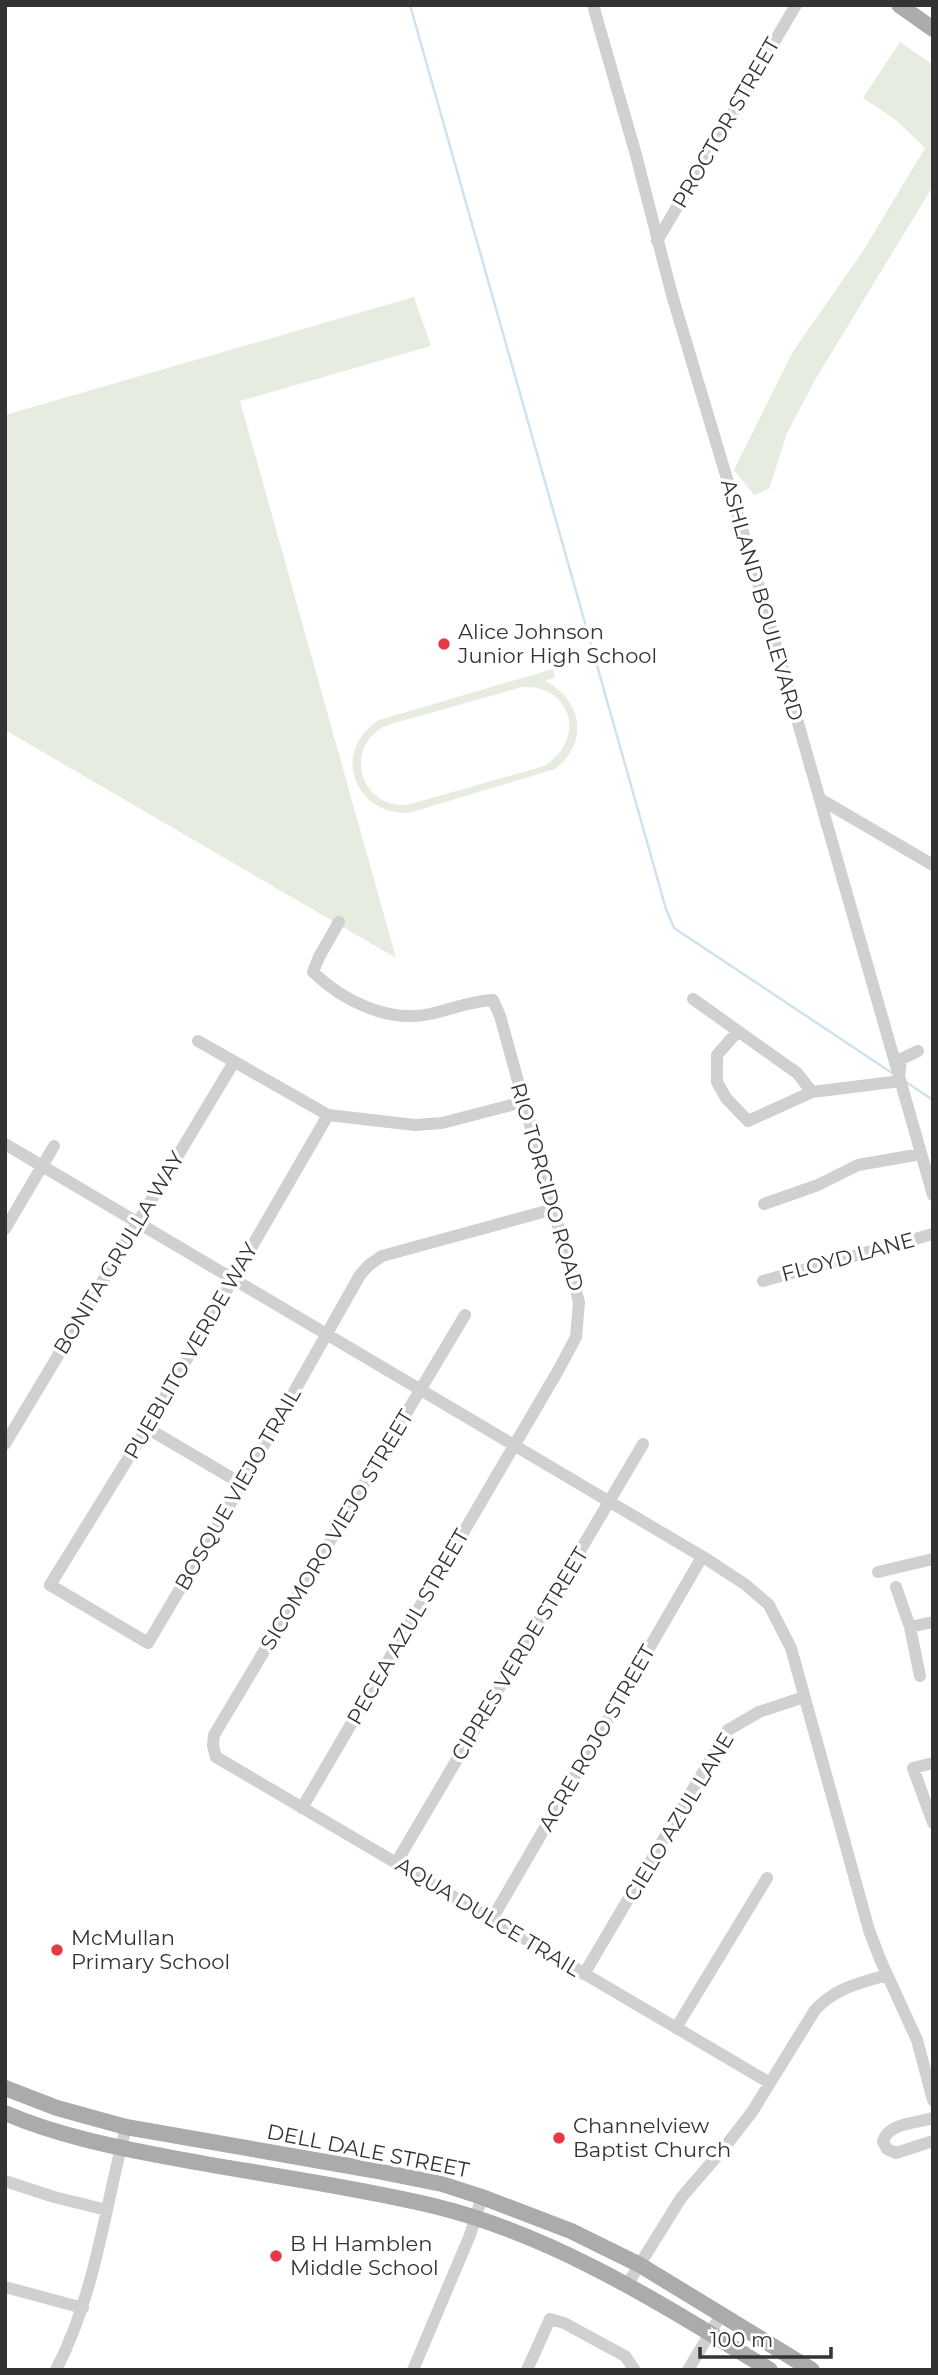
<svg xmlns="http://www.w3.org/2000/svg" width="938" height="2375" viewBox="0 0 938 2375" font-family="Montserrat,sans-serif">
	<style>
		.green { fill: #e6ecdf; fill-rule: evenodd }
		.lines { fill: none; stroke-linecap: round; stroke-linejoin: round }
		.stream { stroke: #cfe2ee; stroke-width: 2.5 }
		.minor { stroke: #d0d0d0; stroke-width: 12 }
		.major { stroke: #ababab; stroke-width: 16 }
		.poi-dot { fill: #e63946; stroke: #fff; stroke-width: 2.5 }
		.labels { text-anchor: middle; stroke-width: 7; stroke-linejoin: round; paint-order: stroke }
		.street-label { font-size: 21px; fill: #333; stroke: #fff }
		.poi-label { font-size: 21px; fill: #333; stroke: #fff; text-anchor: start }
	</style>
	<rect width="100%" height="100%" fill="#fff"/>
	<path class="green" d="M 900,42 L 933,65 L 933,186 L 815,380 L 787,433 L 769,489 L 754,495 L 734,470 L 792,353 L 863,251 L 925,148 L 896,120 L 863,98 Z
		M 414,297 L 431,346 L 240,401 L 396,958 L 5,730 L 5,415 Z
		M 553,669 L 555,677 L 545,681 C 582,700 590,742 555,769 L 409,813 C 353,815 331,750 379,720 ZM 522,687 C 572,684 587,740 544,766 L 407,805 C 356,808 343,740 391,724 Z"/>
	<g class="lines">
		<path class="stream" d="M 410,5 L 666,909 L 674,928 L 892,1073
			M 906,1082 L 933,1100"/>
		<path class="minor" d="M 593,5 L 636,155 L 672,295 L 754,569 L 933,1195
			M 657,241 L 796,5
			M 820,799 L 933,865
			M 693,999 L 797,1073 L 812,1092
			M 738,1031 L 717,1055 L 717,1082 L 726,1098 L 748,1121 L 812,1092 L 893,1082 L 899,1078 L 901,1059 L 918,1051
			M 198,1041 L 328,1115 L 415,1125 L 442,1123 L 523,1102
			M 328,1115 L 147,1428 L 50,1585 L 148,1643 L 242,1484 L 360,1275 L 369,1265 L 382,1256 L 554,1209
			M 5,1144 L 708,1560 L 746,1585 L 769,1605 L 791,1648 L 869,1930 L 880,1959 L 917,2040 L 933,2100
			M 764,1204 L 818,1185 L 858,1165 L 921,1154
			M 5,1229 L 54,1146
			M 763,1281 L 933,1234
			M 465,1315 L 214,1735 L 213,1746 L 216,1757 L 770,2083
			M 147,1428 L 242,1484
			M 5,1444 L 234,1062
			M 878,1572 L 933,1559
			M 896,1587 L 910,1627 L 920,1676
			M 910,1627 L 933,1622
			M 933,1763 L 913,1768 L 933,1823
			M 302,1808 L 559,1369 L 576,1337 L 579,1302 L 500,1016 L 493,1000 C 471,1001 452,1009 430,1014 C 388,1023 343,1001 313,972 L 319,957 L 339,922
			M 396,1863 L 643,1444
			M 492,1919 L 702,1557
			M 584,1974 L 728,1730 L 759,1712 L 804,1697
			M 676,2028 L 767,1878
			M 933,2118 C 917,2123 887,2123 883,2142 L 887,2149 L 896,2153 L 933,2141
			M 5,2181 L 54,2197 L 107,2210
			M 627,2285 L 681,2198 L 724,2148 L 752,2112 L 815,2010 C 835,1988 859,1983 887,1975
			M 5,2287 L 83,2308
			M 56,2370 C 96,2292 104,2211 126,2127
			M 413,2370 L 470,2235 L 482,2197
			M 527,2370 L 550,2319 L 564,2323 L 625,2356 L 634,2369
			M 688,2370 L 721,2315"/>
		<path class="major" d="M 899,5 L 933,29
			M 5,2088 L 57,2108 L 126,2127 L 372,2170 L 442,2184 L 482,2197 L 571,2231 L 640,2265 L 812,2370
			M 5,2113 C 56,2135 114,2147 168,2157 C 256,2174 347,2185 434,2206 C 557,2236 663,2305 770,2370"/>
	</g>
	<g class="poi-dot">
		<circle cx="444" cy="644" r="7"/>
		<circle cx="57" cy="1950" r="7"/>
		<circle cx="559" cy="2138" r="7"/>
		<circle cx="276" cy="2256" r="7"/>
	</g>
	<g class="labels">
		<g class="street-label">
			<text transform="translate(726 123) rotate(-60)" y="7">PROCTOR STREET</text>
			<text transform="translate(762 600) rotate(74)" y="7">ASHLAND BOULEVARD</text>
			<text transform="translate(547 1187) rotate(74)" y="7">RIO TORCIDO ROAD</text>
			<text transform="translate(119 1253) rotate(-59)" y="7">BONITA GRULLA WAY</text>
			<text transform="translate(848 1257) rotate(-15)" y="7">FLOYD LANE</text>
			<text transform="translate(191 1351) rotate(-60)" y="7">PUEBLITO VERDE WAY</text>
			<text transform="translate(238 1489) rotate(-60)" y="7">BOSQUE VIEJO TRAIL</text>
			<text transform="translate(337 1530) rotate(-59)" y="7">SICOMORO VIEJO STREET</text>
			<text transform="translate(408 1627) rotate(-60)" y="7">PECEA AZUL STREET</text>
			<text transform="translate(520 1654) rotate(-59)" y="7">CIPRES VERDE STREET</text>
			<text transform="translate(597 1738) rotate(-60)" y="7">ACRE ROJO STREET</text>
			<text transform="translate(679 1817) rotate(-59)" y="7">CIELO AZUL LANE</text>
			<text transform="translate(488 1917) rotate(31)" y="7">AQUA DULCE TRAIL</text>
			<text transform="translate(368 2151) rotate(11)" y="7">DELL DALE STREET</text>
		</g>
		<g class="poi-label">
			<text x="458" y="639">Alice Johnson<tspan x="458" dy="24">Junior High School</tspan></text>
			<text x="71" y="1945">McMullan<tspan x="71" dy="24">Primary School</tspan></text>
			<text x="573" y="2133">Channelview<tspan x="573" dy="24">Baptist Church</tspan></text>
			<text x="290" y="2251">B H Hamblen<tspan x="290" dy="24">Middle School</tspan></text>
		</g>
	</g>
	<rect width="938" height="2375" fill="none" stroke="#333333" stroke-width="14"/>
	<path d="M700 2347v10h131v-10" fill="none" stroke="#333333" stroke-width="3.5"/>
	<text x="710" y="2347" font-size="21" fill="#333333" stroke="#ffffff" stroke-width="5" paint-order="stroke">100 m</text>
</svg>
